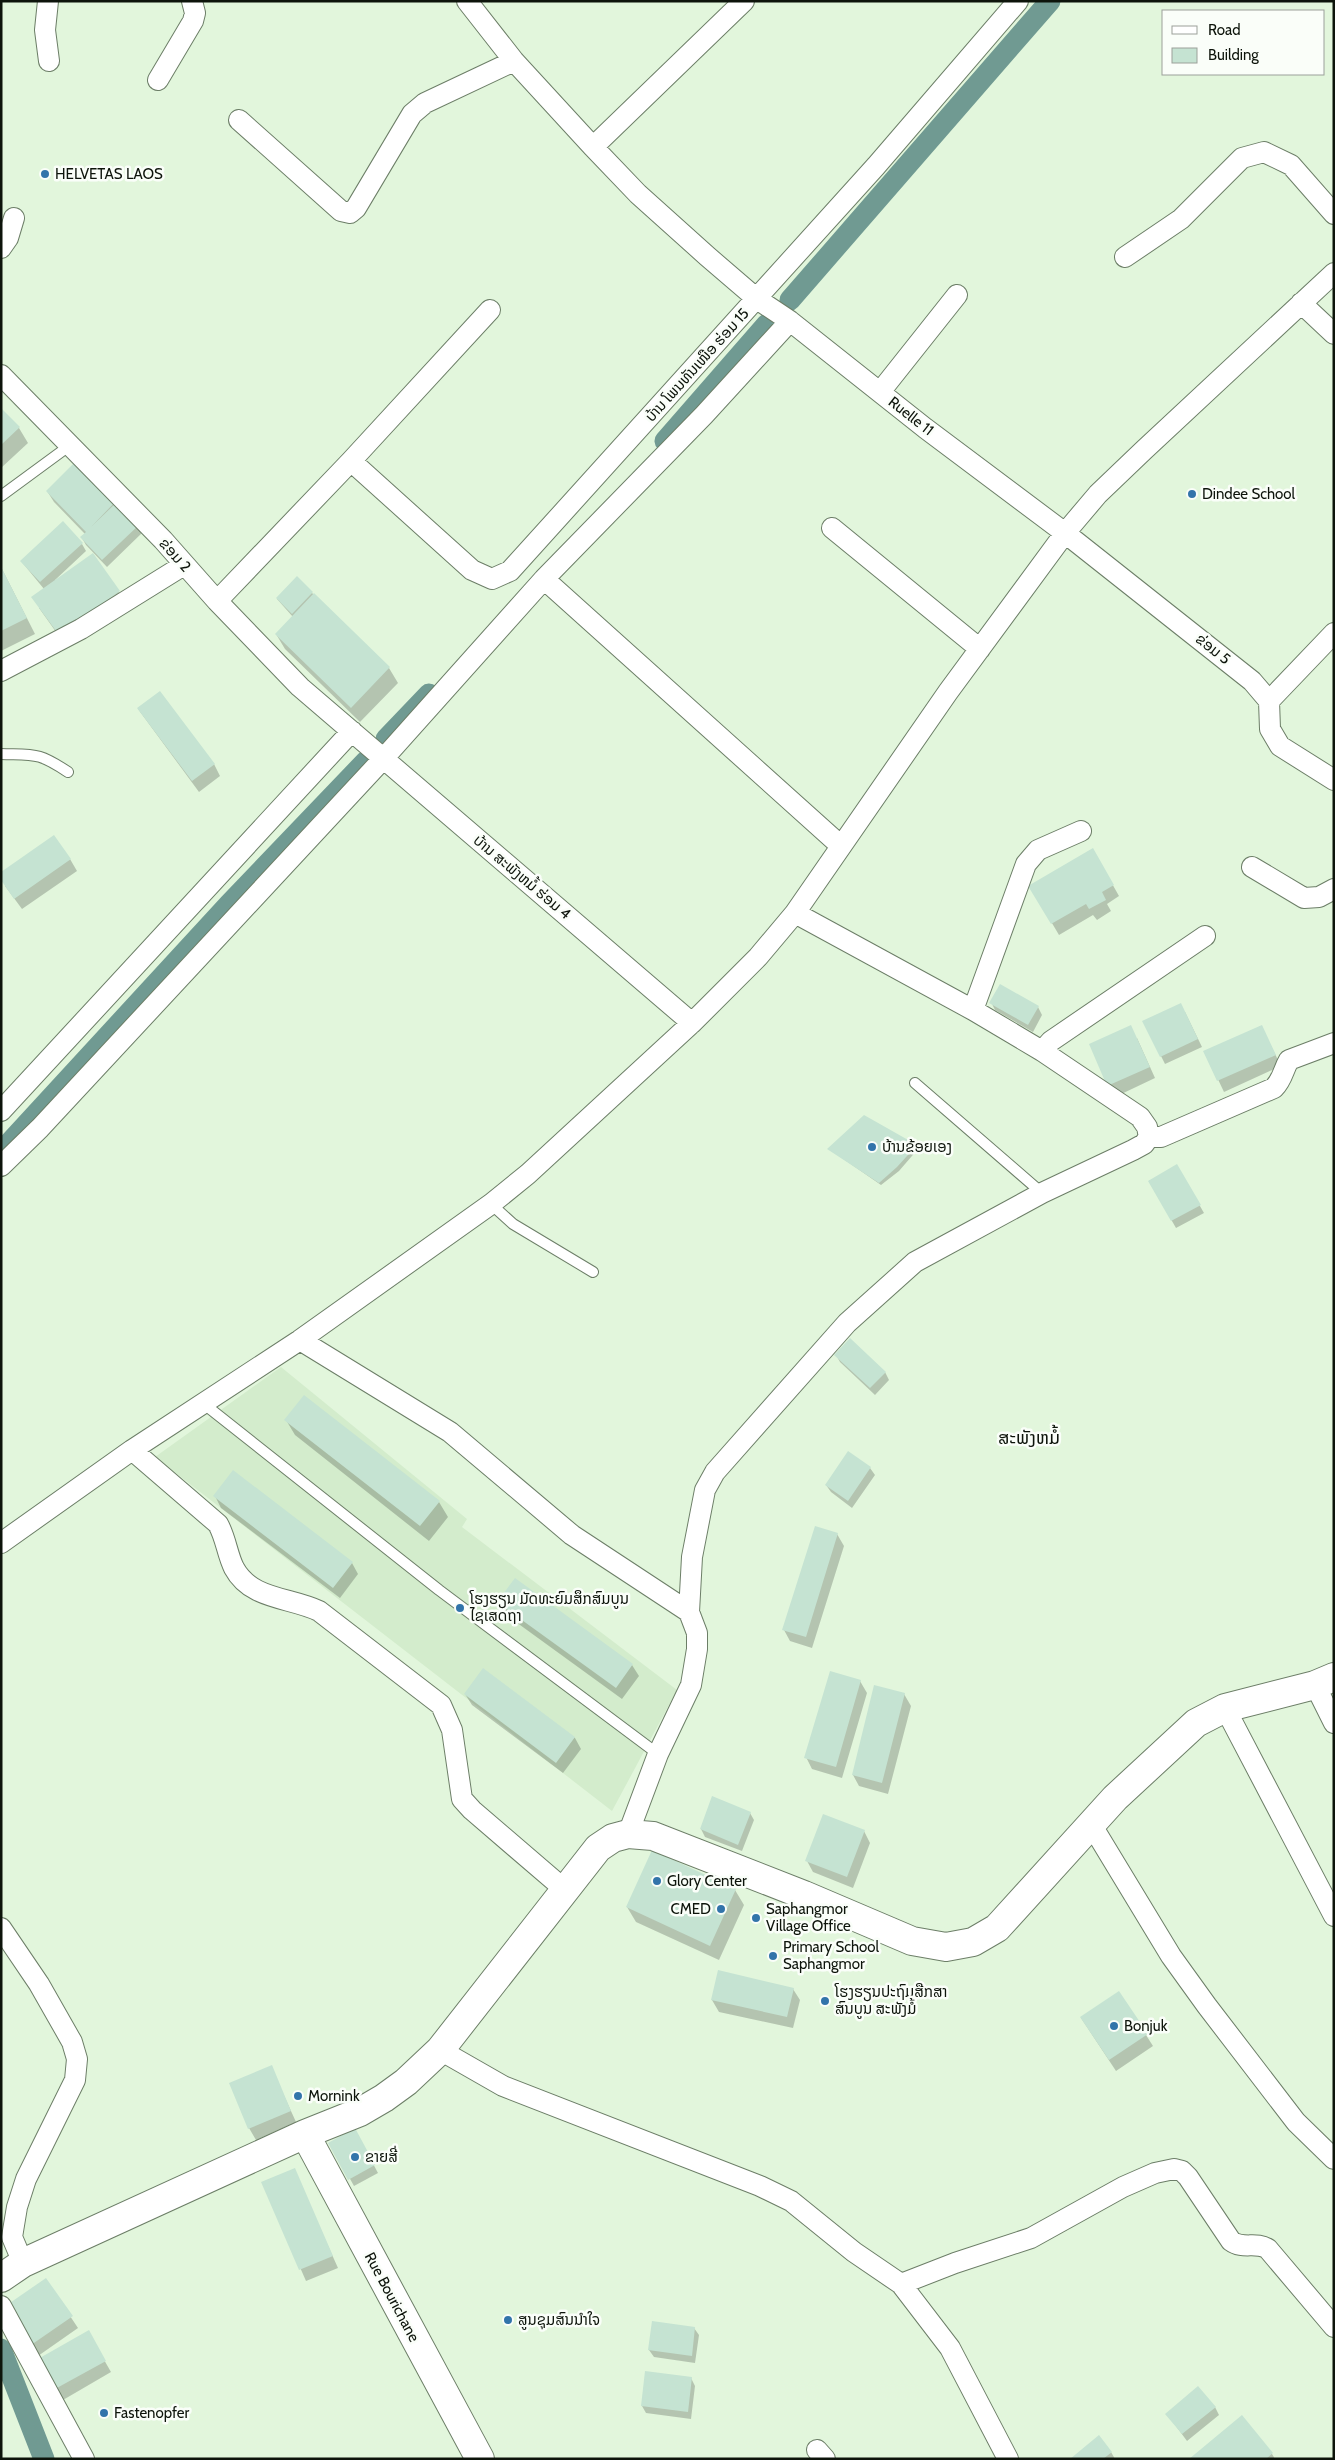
<svg xmlns="http://www.w3.org/2000/svg" width="1335" height="2460" viewBox="0 0 1335 2460" font-family="Cabin,'Noto Sans Lao',sans-serif">
	<style>
		.built { fill: #d3eccc }
		.shadow { fill: #0003 }
		.lines { fill: none; stroke-linecap: round; stroke-linejoin: round }
		.canal { stroke: #709a92; stroke-width: 21 }
		.building { fill: #c5e3d2 }
		.lane-casing { stroke: #6c7e67; stroke-width: 12 }
		.street-casing { stroke: #6c7e67; stroke-width: 22 }
		.secondary-casing { stroke: #6c7e67; stroke-width: 30 }
		.lane { stroke: #fff; stroke-width: 10 }
		.street { stroke: #fff; stroke-width: 20 }
		.secondary { stroke: #fff; stroke-width: 28 }
		.poi-dot { fill: #3274aa; stroke: #fafef9; stroke-width: 2 }
		.labels { text-anchor: middle; stroke-width: 5; stroke-linejoin: round; paint-order: stroke }
		.poi-label { font-size: 15px; fill: #0d140b; stroke: #fafef9; text-anchor: start }
		.street-label { font-size: 15px; fill: #0d140b; stroke: #fafef9 }
		.quarter-label { font-size: 18px; fill: #0d140b; stroke: #fafef9 }
	</style>
	<rect width="100%" height="100%" fill="#e2f6dc"/>
	<path class="built" d="M 281,1367 L 467,1519 L 462,1527 L 677,1690 L 612,1811 L 155,1457 Z"/>
	<path class="shadow" d="M 1,409 L 19,428 L 28,443 L 1,468 Z
		M 77,462 L 143,532 L 107,567 L 86,545 L 82,538 L 85,534 L 54,502 L 47,491 Z
		M 82,544 L 86,551 L 55,580 L 56,581 L 93,555 L 126,603 L 66,646 L 39,608 L 44,589 L 21,561 Z
		M 1,567 L 35,634 L 1,651 Z
		M 312,593 L 389,668 L 398,683 L 360,722 L 285,649 L 276,634 L 293,617 L 277,599 Z
		M 138,709 L 214,764 L 220,776 L 199,792 Z
		M 1093,850 L 1119,896 L 1107,904 L 1111,911 L 1097,920 L 1093,915 L 1059,935 L 1030,886 Z
		M 70,859 L 77,871 L 22,909 L 5,886 Z
		M 991,1002 L 1038,1007 L 1042,1015 L 1033,1032 L 995,1010 Z
		M 1185,1012 L 1202,1047 L 1165,1064 L 1144,1022 Z
		M 1261,1026 L 1281,1066 L 1224,1092 L 1205,1052 Z
		M 1137,1038 L 1155,1078 L 1115,1097 L 1108,1085 Z
		M 916,1146 L 918,1149 L 899,1171 L 881,1185 L 829,1149 Z
		M 1177,1166 L 1204,1213 L 1176,1228 L 1149,1181 Z
		M 836,1355 L 885,1372 L 889,1380 L 875,1395 L 840,1362 Z
		M 286,1420 L 439,1502 L 448,1517 L 429,1541 L 295,1435 Z
		M 849,1453 L 870,1468 L 875,1475 L 852,1508 L 831,1492 L 826,1485 Z
		M 215,1496 L 352,1563 L 358,1574 L 340,1598 L 221,1508 Z
		M 837,1534 L 844,1546 L 812,1648 L 790,1641 L 784,1630 Z
		M 499,1602 L 632,1665 L 639,1676 L 622,1699 L 505,1614 Z
		M 483,1670 L 575,1738 L 581,1749 L 563,1773 L 472,1705 L 465,1694 Z
		M 860,1681 L 867,1693 L 842,1778 L 812,1769 L 806,1757 Z
		M 904,1694 L 911,1706 L 888,1794 L 859,1786 L 853,1775 Z
		M 750,1813 L 754,1820 L 742,1851 L 705,1837 L 701,1829 Z
		M 864,1831 L 870,1843 L 853,1888 L 813,1872 L 807,1861 Z
		M 735,1890 L 744,1905 L 719,1960 L 636,1922 L 627,1907 Z
		M 793,1989 L 800,2000 L 793,2028 L 719,2012 L 712,2000 Z
		M 1119,1993 L 1153,2046 L 1116,2071 L 1081,2018 Z
		M 271,2067 L 296,2122 L 256,2140 L 249,2128 Z
		M 355,2130 L 378,2173 L 354,2186 L 330,2143 Z
		M 294,2170 L 338,2268 L 306,2281 L 263,2183 Z
		M 46,2280 L 78,2328 L 38,2356 L 6,2307 Z
		M 694,2328 L 699,2335 L 695,2363 L 654,2357 L 649,2350 Z
		M 88,2332 L 111,2372 L 63,2400 L 40,2360 Z
		M 691,2378 L 695,2386 L 691,2419 L 646,2413 L 642,2406 Z
		M 1215,2407 L 1219,2415 L 1187,2441 L 1167,2414 Z
		M 1111,2452 L 1115,2459 L 1072,2459 Z
		M 1272,2454 L 1275,2459 L 1191,2459 Z"/>
	<g class="lines">
		<path class="canal" d="M 790,300 L 1050,1
			M 665,441 L 767,324
			M 386,739 L 429,694
			M 1,1152 L 229,904 L 366,761
			M 1,2349 L 44,2459"/>
	</g>
	<path class="building" d="M 1,408 L 20,427 L 1,445 Z
		M 77,460 L 116,501 L 91,527 L 118,501 L 140,524 L 102,560 L 80,537 L 86,532 L 46,491 Z
		M 63,521 L 83,543 L 40,582 L 20,561 Z
		M 93,553 L 120,591 L 59,635 L 31,597 Z
		M 1,567 L 27,618 L 1,631 Z
		M 297,576 L 313,592 L 292,614 L 276,598 Z
		M 314,593 L 390,667 L 351,708 L 275,634 Z
		M 160,691 L 215,764 L 192,781 L 137,708 Z
		M 54,835 L 71,859 L 14,899 L 1,880 L 1,872 Z
		M 1093,848 L 1114,885 L 1102,892 L 1106,900 L 1089,909 L 1086,904 L 1051,924 L 1028,886 Z
		M 1000,984 L 1039,1006 L 1028,1025 L 989,1003 Z
		M 1181,1003 L 1198,1039 L 1160,1057 L 1142,1021 Z
		M 1131,1025 L 1150,1067 L 1107,1086 L 1089,1044 Z
		M 1262,1025 L 1276,1055 L 1217,1081 L 1203,1051 Z
		M 864,1115 L 917,1145 L 897,1167 L 879,1183 L 827,1149 Z
		M 1177,1164 L 1201,1205 L 1171,1221 L 1148,1181 Z
		M 850,1338 L 886,1372 L 870,1388 L 834,1355 Z
		M 304,1395 L 440,1501 L 420,1526 L 284,1420 Z
		M 848,1451 L 871,1467 L 848,1501 L 825,1485 Z
		M 233,1470 L 353,1562 L 333,1588 L 213,1496 Z
		M 815,1526 L 838,1533 L 806,1637 L 782,1630 Z
		M 515,1578 L 633,1664 L 616,1688 L 497,1602 Z
		M 483,1668 L 575,1737 L 556,1763 L 464,1694 Z
		M 830,1671 L 861,1680 L 836,1767 L 804,1758 Z
		M 874,1685 L 905,1693 L 882,1783 L 852,1775 Z
		M 712,1796 L 751,1812 L 738,1845 L 700,1829 Z
		M 823,1814 L 865,1830 L 847,1877 L 805,1861 Z
		M 652,1850 L 736,1889 L 710,1946 L 626,1907 Z
		M 718,1970 L 794,1988 L 787,2017 L 711,2000 Z
		M 1119,1991 L 1148,2034 L 1109,2060 L 1080,2017 Z
		M 272,2065 L 291,2111 L 248,2129 L 229,2083 Z
		M 355,2128 L 375,2165 L 348,2180 L 328,2143 Z
		M 295,2168 L 333,2256 L 299,2270 L 261,2182 Z
		M 46,2278 L 73,2316 L 31,2345 L 4,2307 Z
		M 652,2321 L 695,2327 L 692,2356 L 648,2350 Z
		M 89,2330 L 106,2361 L 55,2389 L 38,2359 Z
		M 645,2371 L 692,2377 L 688,2412 L 641,2406 Z
		M 1198,2386 L 1216,2407 L 1182,2434 L 1165,2414 Z
		M 1242,2415 L 1273,2453 L 1266,2459 L 1189,2459 Z
		M 1099,2435 L 1112,2452 L 1103,2459 L 1070,2459 Z"/>
	<g class="lines">
		<g class="lane-casing">
			<path id="lane" d="M 1,496 L 69,446
				M 1,754 C 35,755 38,752 68,772
				M 915,1083 L 1042,1193
				M 491,1204 L 513,1224 L 593,1272
				M 204,1404 L 439,1590 L 658,1754"/>
		</g>
		<g class="street-casing">
			<path id="street" d="M 48,1 L 45,30 L 49,61
				M 467,1 L 514,61 L 593,147 L 638,194 L 707,256 L 757,299 L 790,321 L 925,428 L 1065,533 L 1252,681 L 1269,701 L 1270,729 L 1280,746 L 1334,780
				M 158,80 L 193,21 L 195,13 L 192,1
				M 239,120 L 341,211 L 350,213 L 356,208 L 412,114 L 425,103 L 514,61
				M 593,147 L 744,1
				M 1,248 L 8,238 L 14,218
				M 1125,257 L 1181,219 L 1242,158 L 1264,152 L 1291,165 L 1334,214
				M 1301,303 L 1334,334
				M 1,375 L 163,540 L 217,601 L 300,687 L 692,1023
				M 880,392 L 957,295
				M 351,461 L 472,570 L 492,579 L 510,571 L 876,166 L 1018,1
				M 832,528 L 980,649
				M 544,579 L 841,846
				M 217,601 L 351,461 L 490,310
				M 1,671 L 81,629 L 184,565
				M 1269,701 L 1334,633
				M 1252,867 L 1304,898 L 1319,897 L 1334,889
				M 973,1010 L 1026,864 L 1038,850 L 1081,831
				M 1042,1051 L 1051,1041 L 1205,936
				M 1,1111 L 352,731
				M 1149,1137 L 1161,1137 L 1274,1088 C 1283,1079 1283,1070 1289,1060 L 1334,1043
				M 1,1166 L 40,1128 L 383,759 L 544,579 L 704,415 L 790,321
				M 300,1340 L 450,1432 L 572,1535 L 689,1612
				M 132,1450 L 218,1524 C 226,1538 227,1554 234,1568 C 251,1600 290,1597 319,1611 L 441,1705 L 452,1730 L 462,1799 L 472,1810 L 564,1889
				M 1,1543 L 132,1450 L 300,1340 L 491,1204 L 528,1174 L 692,1023 L 758,957 L 795,913 L 948,692 L 1065,533 L 1098,494 L 1144,450 L 1334,273
				M 1315,1685 L 1334,1723
				M 1225,1708 L 1334,1916
				M 1091,1824 L 1171,1956 L 1207,2006 L 1296,2122 L 1334,2159
				M 628,1834 L 658,1754 L 691,1685 L 697,1649 L 697,1633 L 689,1612 L 692,1557 L 705,1490 L 715,1472 L 847,1323 L 915,1262 L 1042,1193 L 1133,1150 L 1144,1144 L 1149,1137 L 1147,1127 L 1140,1117 L 1042,1051 L 973,1010 L 795,913
				M 1,1928 L 39,1984 L 72,2042 L 77,2059 L 75,2080 L 26,2179 L 17,2207 L 12,2237 L 23,2263
				M 440,2050 L 503,2086 L 760,2186 L 791,2201 L 854,2252 L 901,2284 L 950,2348 L 1008,2459
				M 901,2284 L 955,2263 L 1031,2238 L 1123,2187 L 1155,2173 L 1174,2169 L 1182,2171 L 1188,2177 L 1231,2241 C 1243,2250 1256,2241 1268,2249 L 1334,2327
				M 1,2306 L 84,2459
				M 817,2450 L 825,2459"/>
		</g>
		<g class="secondary-casing">
			<path id="secondary" d="M 305,2134 L 480,2459
				M 1,2278 L 23,2263 L 305,2134 L 360,2112 L 384,2098 L 406,2082 L 440,2050 L 598,1848 L 613,1838 L 628,1834 L 653,1836 L 804,1895 L 912,1941 L 946,1947 L 973,1942 L 997,1928 L 1115,1798 L 1196,1723 L 1225,1708 L 1315,1685 L 1334,1677"/>
		</g>
		<use href="#lane" class="lane"/>
		<use href="#street" class="street"/>
		<use href="#secondary" class="secondary"/>
	</g>
	<g class="poi-dot">
		<circle cx="45" cy="174" r="5"/>
		<circle cx="1192" cy="494" r="5"/>
		<circle cx="872" cy="1147" r="5"/>
		<circle cx="460" cy="1608" r="5"/>
		<circle cx="657" cy="1881" r="5"/>
		<circle cx="721" cy="1909" r="5"/>
		<circle cx="756" cy="1918" r="5"/>
		<circle cx="773" cy="1956" r="5"/>
		<circle cx="825" cy="2001" r="5"/>
		<circle cx="1114" cy="2026" r="5"/>
		<circle cx="298" cy="2096" r="5"/>
		<circle cx="355" cy="2157" r="5"/>
		<circle cx="508" cy="2320" r="5"/>
		<circle cx="104" cy="2413" r="5"/>
	</g>
	<g class="labels">
		<g class="poi-label">
			<text x="55" y="179">HELVETAS LAOS</text>
			<text x="1202" y="499">Dindee School</text>
			<text x="882" y="1152">ບ້ານຂ້ອຍເອງ</text>
			<text x="470" y="1604">ໂຮງຮຽນ ມັດທະຍົມສຶກສົມບູນ<tspan x="470" dy="17">ໄຊເສດຖາ</tspan></text>
			<text x="667" y="1886">Glory Center</text>
			<text x="711" y="1914" text-anchor="end">CMED</text>
			<text x="766" y="1914">Saphangmor<tspan x="766" dy="17">Village Office</tspan></text>
			<text x="783" y="1952">Primary School<tspan x="783" dy="17">Saphangmor</tspan></text>
			<text x="835" y="1997">ໂຮງຮຽນປະຖົມສືກສາ<tspan x="835" dy="17">ສົນບູນ ສະພັງມໍ້</tspan></text>
			<text x="1124" y="2031">Bonjuk</text>
			<text x="308" y="2101">Mornink</text>
			<text x="365" y="2162">ຂາຍສີ່</text>
			<text x="518" y="2325">ສູນຊຸມສົນນຳໃຈ</text>
			<text x="114" y="2418">Fastenopfer</text>
		</g>
		<g class="street-label">
			<text transform="translate(697 365) rotate(-48)" y="5">ບ້ານ ໂພນທັນເໜືອ ຮ່ອມ 15</text>
			<text transform="translate(911 416) rotate(38)" y="5">Ruelle 11</text>
			<text transform="translate(175 555) rotate(48)" y="5">ຂ່ອມ 2</text>
			<text transform="translate(1213 649) rotate(38)" y="5">ຂ່ອມ 5</text>
			<text transform="translate(522 877) rotate(40)" y="5">ບ້ານ ສະພັງຫມໍ້ ຮ່ອມ 4</text>
			<text transform="translate(392 2297) rotate(62)" y="5">Rue Bourichane</text>
		</g>
		<g class="quarter-label">
			<text x="1029" y="1444">ສະພັງຫມໍ້</text>
		</g>
	</g>
	<rect width="1335" height="2460" fill="none" stroke="#0d140b" stroke-width="5"/>
	<rect x="1162" y="10" width="162" height="65" fill="#fafef9" stroke="#9ba09a"/>
	<rect x="1172" y="26" width="25" height="8" fill="#ffffff" stroke="#9ba09a"/>
	<text x="1208" y="35" font-size="15" fill="#0d140b">Road</text>
	<rect x="1172" y="48" width="25" height="15" fill="#c5e3d2" stroke="#9ba09a"/>
	<text x="1208" y="60" font-size="15" fill="#0d140b">Building</text>
</svg>
